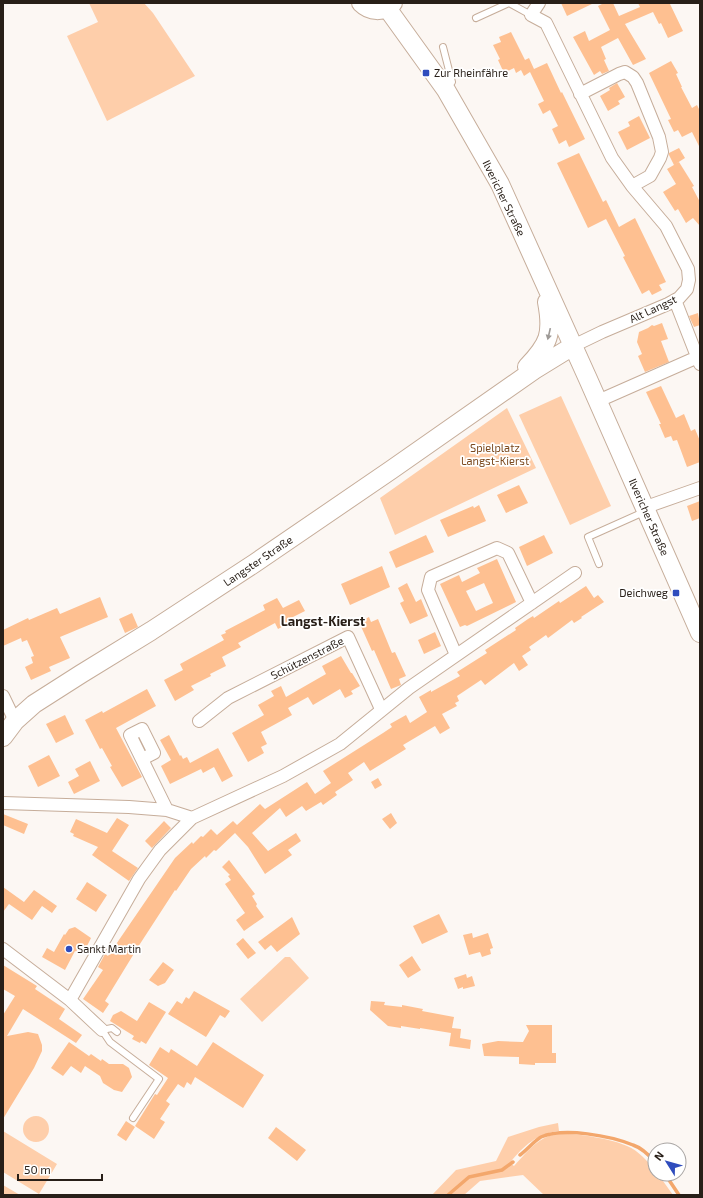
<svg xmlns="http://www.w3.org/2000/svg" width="703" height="1198" viewBox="0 0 703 1198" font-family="'Exo 2',sans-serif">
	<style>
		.green { fill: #feceaa }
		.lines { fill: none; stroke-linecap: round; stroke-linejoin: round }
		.stream { stroke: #f3a76c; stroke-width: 3.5 }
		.building { fill: #fec091; fill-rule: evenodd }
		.lane-casing { stroke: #c6ad9a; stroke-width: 8 }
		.street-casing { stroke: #c6ad9a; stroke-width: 14 }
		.secondary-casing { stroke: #c6ad9a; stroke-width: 20 }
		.lane { stroke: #fff; stroke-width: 6 }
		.street { stroke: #fff; stroke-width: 12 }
		.secondary { stroke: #fff; stroke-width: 18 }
		.oneway { fill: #9e9a97 }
		.poi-dot { fill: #2f4cbd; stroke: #fff; stroke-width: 1.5 }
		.labels { text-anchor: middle; stroke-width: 3.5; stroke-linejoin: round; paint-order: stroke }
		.poi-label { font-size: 11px; fill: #281f18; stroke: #fff; text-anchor: start }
		.street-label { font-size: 11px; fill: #281f18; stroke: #fff }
		.park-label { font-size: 11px; fill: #7b491e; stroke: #fff }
		.quarter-label { font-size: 13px; font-weight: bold; fill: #281f18; stroke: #fff }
	</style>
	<rect width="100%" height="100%" fill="#fcf7f3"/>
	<path class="green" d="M 89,3 L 144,3 L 153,13 L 195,76 L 107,121 L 67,36 L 98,22 Z
		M 561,396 L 611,506 L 570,525 L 519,415 Z
		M 507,408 L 536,468 L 395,535 L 380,498 Z
		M 285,957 L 290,957 L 309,978 L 262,1022 L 240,999 Z
		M23 1129a13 13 0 1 1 26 0a13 13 0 1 1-26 0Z
		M 558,1123 L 559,1131 C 538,1133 523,1146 510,1163 L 514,1166 C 524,1155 535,1141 549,1136 C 565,1130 612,1139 627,1146 C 639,1151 647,1161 655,1170 L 655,1174 L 658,1174 L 673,1195 L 544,1195 L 523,1175 L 480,1181 L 464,1195 L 432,1195 L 456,1170 L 496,1161 L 508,1137 L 539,1127 Z
		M 3,1131 L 57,1164 L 39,1194 L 3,1172 Z
		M 3,1185 L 20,1195 L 3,1195 Z"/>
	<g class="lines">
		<path class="stream" d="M 520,1155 C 527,1150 534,1141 541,1137 C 564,1127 611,1136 633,1145 C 642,1148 649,1155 655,1162
			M 665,1174 L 679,1195
			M 448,1195 L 469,1177 L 502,1170 L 513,1162"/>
	</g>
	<path class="building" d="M 561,3 L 594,3 L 567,16 Z
		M 604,3 L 613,3 L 619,16 L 640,7 L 638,3 L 672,3 L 670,4 L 683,31 L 668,38 L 661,23 L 659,24 L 653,12 L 625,24 L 646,59 L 633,65 L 618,38 L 601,47 L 606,59 L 604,60 L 609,71 L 602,74 L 600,71 L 594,75 L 573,37 L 585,31 L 589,41 L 610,30 L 598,6 Z
		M 511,32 L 525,60 L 529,58 L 534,69 L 547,63 L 561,93 L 562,92 L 585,139 L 569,147 L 566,140 L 559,144 L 552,129 L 558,126 L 550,110 L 543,114 L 538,104 L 544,101 L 530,72 L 524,76 L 521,70 L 516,73 L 514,68 L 504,73 L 498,60 L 500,59 L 493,45 L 501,42 L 499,37 Z
		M 671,61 L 678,73 L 676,74 L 682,87 L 681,87 L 692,108 L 697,105 L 700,111 L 700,148 L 692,132 L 682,137 L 678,130 L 674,132 L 668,120 L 671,119 L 649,73 Z
		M 617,83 L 625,97 L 618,101 L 620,104 L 608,111 L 600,96 L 610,90 L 609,88 Z
		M 639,116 L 650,138 L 627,150 L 618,132 L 630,126 L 628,122 Z
		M 679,148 L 685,158 L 674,165 L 669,155 L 669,153 Z
		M 579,153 L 603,202 L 606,200 L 619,227 L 635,218 L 666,282 L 659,285 L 662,290 L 652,295 L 649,290 L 642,294 L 623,257 L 625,256 L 606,219 L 588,228 L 557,163 Z
		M 679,162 L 694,186 L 692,187 L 700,202 L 700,226 L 693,218 L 686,223 L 678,209 L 675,211 L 663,192 L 676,184 L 667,169 Z
		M 698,313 L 700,325 L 694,327 L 689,316 Z
		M 662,323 L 668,339 L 661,341 L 669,362 L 645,372 L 638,356 L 642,354 L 637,342 L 639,332 L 648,328 L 652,325 L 654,326 Z
		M 661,386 L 676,418 L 684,414 L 691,431 L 695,429 L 700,441 L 700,462 L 687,467 L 677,440 L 673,441 L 671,436 L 665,438 L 659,424 L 661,424 L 646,392 Z
		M 519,485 L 528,503 L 506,513 L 497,495 Z
		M 700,501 L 700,518 L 692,521 L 687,506 Z
		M 479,505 L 486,521 L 448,537 L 440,520 L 473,506 L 474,508 Z
		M 426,535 L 434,552 L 396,568 L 389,552 Z
		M 544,535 L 553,553 L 527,566 L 519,547 Z
		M 497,559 L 516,602 L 467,626 L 465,625 L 460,627 L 440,584 L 459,575 L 462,582 L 480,573 L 477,568 ZM 484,583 L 493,603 L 476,611 L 466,591 Z
		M 382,566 L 390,587 L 350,605 L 341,584 Z
		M 407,583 L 416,602 L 421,599 L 428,616 L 410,624 L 400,603 L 404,601 L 398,588 Z
		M 586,586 L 594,598 L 598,595 L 604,602 L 581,617 L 582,618 L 574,623 L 572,620 L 548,638 L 546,635 L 529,647 L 531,650 L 522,656 L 528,665 L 519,671 L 514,663 L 485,685 L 481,680 L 457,696 L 459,701 L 455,703 L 457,706 L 442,714 L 450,728 L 440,734 L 435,726 L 403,745 L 406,749 L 370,771 L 364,762 L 348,773 L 353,780 L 335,792 L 337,795 L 323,805 L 321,802 L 306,811 L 302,806 L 286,817 L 280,808 L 252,833 L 268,851 L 296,833 L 301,841 L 288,850 L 292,855 L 265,874 L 248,847 L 235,833 L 216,851 L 214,850 L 206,858 L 205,856 L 191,869 L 176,891 L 175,890 L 138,947 L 105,1001 L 109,1004 L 103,1013 L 83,999 L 103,970 L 98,967 L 105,954 L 108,956 L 175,858 L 192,842 L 193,844 L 201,836 L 203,837 L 211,829 L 217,835 L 233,821 L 237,825 L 260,804 L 265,809 L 307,782 L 315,794 L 331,783 L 323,771 L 383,733 L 392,727 L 390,724 L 406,715 L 410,723 L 427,712 L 419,697 L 431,690 L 431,692 L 460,676 L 457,672 L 487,653 L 485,650 L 516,630 L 515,628 L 528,619 L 533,616 L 534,618 L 559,601 L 560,603 Z
		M 100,597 L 108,617 L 60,637 L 70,658 L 49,667 L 51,671 L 31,680 L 25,667 L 33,663 L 31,657 L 34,656 L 27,640 L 22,642 L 21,638 L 3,646 L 3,630 L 28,618 L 29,620 L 57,608 L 60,614 Z
		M 277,598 L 283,608 L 299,600 L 305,611 L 291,618 L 293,621 L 278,629 L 275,623 L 238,643 L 241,647 L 222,657 L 226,666 L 210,674 L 211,676 L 191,686 L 194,690 L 175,701 L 164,680 L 183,670 L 180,664 L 224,640 L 221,635 L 226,633 L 225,631 L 265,610 L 263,605 Z
		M 132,613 L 138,627 L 125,633 L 119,619 Z
		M 369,617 L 371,622 L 378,619 L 392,653 L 395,652 L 406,676 L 399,679 L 401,685 L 391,689 L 374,650 L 372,651 L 359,622 Z
		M 435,632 L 441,646 L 424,654 L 418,640 Z
		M 341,656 L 351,673 L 352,673 L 360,686 L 351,691 L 353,694 L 345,698 L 340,689 L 313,705 L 308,697 L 288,708 L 292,715 L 261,732 L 267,744 L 261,747 L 264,753 L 248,762 L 232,733 L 264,715 L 258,705 L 274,696 L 271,691 L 281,686 L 286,697 L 326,674 L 322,666 Z
		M 147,689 L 156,706 L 116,728 L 142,777 L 122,787 L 110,767 L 112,766 L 102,748 L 100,749 L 85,720 L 102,711 L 103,713 Z
		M 65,715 L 74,734 L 56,743 L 46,724 Z
		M 169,735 L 180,756 L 181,755 L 183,759 L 187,757 L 190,763 L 218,748 L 233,776 L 222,782 L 214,767 L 203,773 L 201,769 L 170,784 L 161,766 L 171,760 L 160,740 Z
		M 49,755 L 60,776 L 38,787 L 28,766 Z
		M 90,761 L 100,781 L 74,794 L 68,782 L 79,776 L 75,769 Z
		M 378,778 L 382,785 L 375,789 L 371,782 Z
		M 391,813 L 397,823 L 390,829 L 382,819 Z
		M 3,814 L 28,824 L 24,834 L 3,825 Z
		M 117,818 L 129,825 L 112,851 L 138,868 L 129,881 L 92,855 L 98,847 L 73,836 L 74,834 L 70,832 L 76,819 L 107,833 Z
		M 164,821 L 171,828 L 152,848 L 145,841 Z
		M 229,860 L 255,894 L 252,896 L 257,904 L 256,906 L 264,917 L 244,931 L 236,920 L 245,913 L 225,884 L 231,880 L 228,876 L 230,875 L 222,867 Z
		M 87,882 L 107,895 L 96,912 L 76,899 Z
		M 3,887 L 24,902 L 34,890 L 57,906 L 52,913 L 42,906 L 32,920 L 9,904 L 3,912 Z
		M 439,914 L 448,932 L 422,944 L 413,926 Z
		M 292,917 L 300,934 L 277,952 L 271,945 L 265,950 L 258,942 Z
		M 75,927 L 91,938 L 86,948 L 84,947 L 80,953 L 75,951 L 65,970 L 42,957 L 47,948 L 54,952 L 64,934 L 65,935 L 69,929 Z
		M 472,933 L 473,938 L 488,933 L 493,948 L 490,949 L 491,954 L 482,957 L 480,952 L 469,955 L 463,935 Z
		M 243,938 L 256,953 L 248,959 L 236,944 Z
		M 412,956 L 421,970 L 408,978 L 399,965 Z
		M 163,962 L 174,970 L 165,983 L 158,986 L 149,980 Z
		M 3,965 L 37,986 L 35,989 L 65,1009 L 59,1019 L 82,1035 L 76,1043 L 23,1009 L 7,1036 L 28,1032 L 38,1034 L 42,1045 L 42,1051 L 34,1068 L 3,1119 L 3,1015 L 15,996 L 3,989 Z
		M 466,974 L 467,978 L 472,976 L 475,986 L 463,989 L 463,987 L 458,989 L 454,978 Z
		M 194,991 L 230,1011 L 225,1018 L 220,1015 L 206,1037 L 168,1014 L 177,1001 L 182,1004 L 186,997 L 189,999 Z
		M 371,1001 L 385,1002 L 384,1005 L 402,1007 L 402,1005 L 423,1009 L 422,1011 L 454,1017 L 452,1028 L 461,1029 L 460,1038 L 471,1040 L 470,1049 L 449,1046 L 451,1033 L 420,1028 L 420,1029 L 401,1026 L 401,1028 L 388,1026 L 370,1010 Z
		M 149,1002 L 166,1012 L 146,1044 L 141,1041 L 140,1043 L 132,1039 L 134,1036 L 110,1021 L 113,1015 L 121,1011 L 137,1021 Z
		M 526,1025 L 552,1025 L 552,1053 L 556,1053 L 556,1063 L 535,1063 L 535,1065 L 519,1064 L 519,1057 L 484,1056 L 482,1044 L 498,1041 L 523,1042 L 529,1031 Z
		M 69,1042 L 89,1056 L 91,1054 L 101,1061 L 102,1059 L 109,1064 L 123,1064 L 129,1068 L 132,1077 L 122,1092 L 114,1090 L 103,1083 L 100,1076 L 85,1066 L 81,1073 L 71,1066 L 63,1076 L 51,1068 Z
		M 213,1042 L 264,1075 L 243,1108 L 195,1077 L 191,1085 L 187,1082 L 184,1088 L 178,1084 L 166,1101 L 170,1104 L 160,1119 L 165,1122 L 154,1139 L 135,1126 L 155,1094 L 157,1095 L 168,1078 L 149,1065 L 160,1047 L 169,1053 L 171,1049 L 197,1066 Z
		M 126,1121 L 135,1127 L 126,1141 L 117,1135 Z
		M 276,1127 L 306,1150 L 297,1161 L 268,1138 Z"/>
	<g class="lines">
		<g class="lane-casing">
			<path id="lane" d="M 476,18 L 509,3 L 531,15
				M 443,47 L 452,82 L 447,88
				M 599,564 L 588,537 L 646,511
				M 117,1032 L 112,1028 L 102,1030 L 110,1042 L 159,1079 L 133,1118"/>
		</g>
		<g class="street-casing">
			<path id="street" d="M 539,3 L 531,15 L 546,23 L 612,158 L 632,186 L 666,226 L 688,269 L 689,280 L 687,289 L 679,298 L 668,304 L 602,332 L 573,346
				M 580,94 L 619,74 L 625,72 L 633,77 L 637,83 L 659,137 L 662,152 L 660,158 L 650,176 L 632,186
				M 675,300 L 700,364
				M 598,401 L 700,356
				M 646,507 L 700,488
				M 456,655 L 428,590 L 431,577 L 497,548 L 508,553 L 532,603
				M 3,696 L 15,721
				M 199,721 L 228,698 L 348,637 L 381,709
				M 142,759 L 154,753 L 142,729 L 130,735 L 167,810
				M 3,803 L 129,807 L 167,810 L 192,818
				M 3,949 L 70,1000 L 102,1030
				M 70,1000 L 139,879 L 160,850 L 192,818 L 283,776 L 340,744 L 409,688 L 575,573"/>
		</g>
		<g class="secondary-casing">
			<path id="secondary" d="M 361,3 C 370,12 383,13 393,3
				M 387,8 L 446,90 L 500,184 L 588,379 L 700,633
				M 527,367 C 549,344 553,334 547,302
				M 3,737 L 15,721 L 34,704 L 81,674 L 151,631 L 255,563 L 391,470 L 534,370 L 573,346"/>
		</g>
		<use href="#lane" class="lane"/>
		<use href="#street" class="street"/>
		<use href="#secondary" class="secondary"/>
	</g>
	<defs><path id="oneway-solid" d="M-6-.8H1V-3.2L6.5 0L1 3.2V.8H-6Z"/></defs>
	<use class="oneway" href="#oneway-solid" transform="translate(549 334) rotate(103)"/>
	<g class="poi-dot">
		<rect x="422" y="69" width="8" height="8" rx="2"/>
		<rect x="672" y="589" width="8" height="8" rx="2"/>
		<circle cx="69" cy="949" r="4"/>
	</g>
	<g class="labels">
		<g class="poi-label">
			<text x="434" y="77">Zur Rheinfähre</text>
			<text x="668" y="597" text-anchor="end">Deichweg</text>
			<text x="77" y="953">Sankt Martin</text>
		</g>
		<g class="street-label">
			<text transform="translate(504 198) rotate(64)" y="4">Ilvericher Straße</text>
			<text transform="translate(653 309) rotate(-25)" y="4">Alt Langst</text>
			<text transform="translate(649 517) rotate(66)" y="4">Ilvericher Straße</text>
			<text transform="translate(258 561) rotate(-34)" y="4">Langster Straße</text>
			<text transform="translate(307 658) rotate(-27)" y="4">Schützenstraße</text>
		</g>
		<g class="park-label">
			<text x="495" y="452">Spielplatz<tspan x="495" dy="13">Langst-Kierst</tspan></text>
		</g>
		<g class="quarter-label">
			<text x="323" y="626">Langst-Kierst</text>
		</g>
	</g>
	<rect width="703" height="1198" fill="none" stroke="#281f18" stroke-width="8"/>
	<g transform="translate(667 1162) rotate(307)"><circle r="19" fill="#ffffff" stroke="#a9a5a3"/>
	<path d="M0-3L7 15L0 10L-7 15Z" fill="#2f4cbd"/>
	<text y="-6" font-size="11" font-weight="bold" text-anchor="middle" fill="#281f18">N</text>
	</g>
	<path d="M18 1174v6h84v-6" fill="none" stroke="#281f18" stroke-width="2"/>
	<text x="24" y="1174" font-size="12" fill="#281f18" stroke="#ffffff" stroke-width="3" paint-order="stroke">50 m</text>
</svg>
